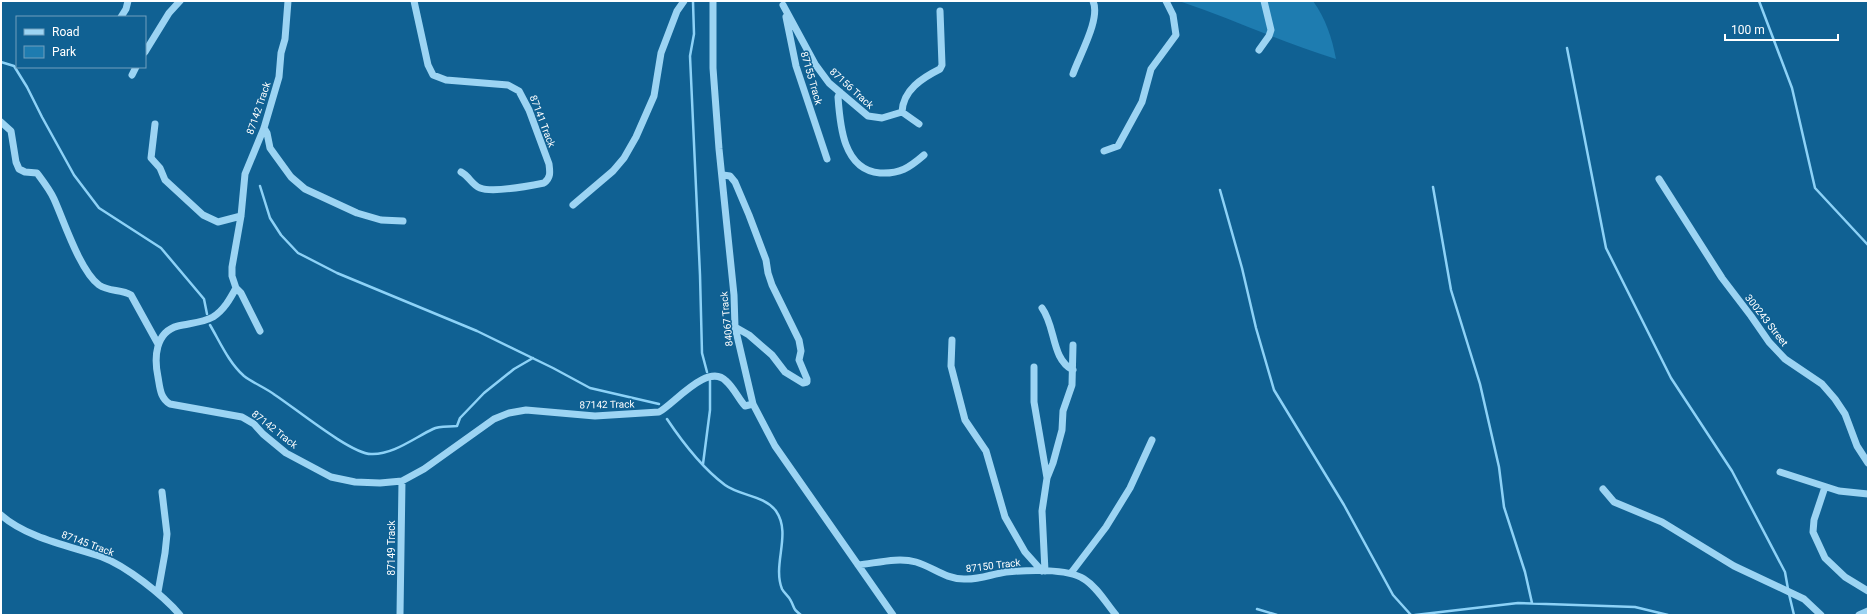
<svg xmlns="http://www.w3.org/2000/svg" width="1869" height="616" viewBox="0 0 1869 616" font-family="Roboto,sans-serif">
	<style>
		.green { fill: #1e7cb0 }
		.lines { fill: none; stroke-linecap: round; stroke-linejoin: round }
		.stream { stroke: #8dd2f7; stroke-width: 2.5 }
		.minor { stroke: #9cd4f3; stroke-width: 7 }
		.labels { text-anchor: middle; stroke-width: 3; stroke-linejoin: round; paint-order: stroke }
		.street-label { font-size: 10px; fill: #fff; stroke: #106193 }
	</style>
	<rect width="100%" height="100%" fill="#106193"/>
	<path class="green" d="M 1179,1 L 1313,1 C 1326,19 1332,38 1336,59 C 1282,42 1232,19 1179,1 Z"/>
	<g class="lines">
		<path class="stream" d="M 1759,1 L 1792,88 L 1815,188 L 1868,245
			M 693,2 L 694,34 L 690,56 L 700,275 L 702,353 L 707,372
			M 1567,48 L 1606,248 L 1671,378 L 1732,471 L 1785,572 L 1788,589
			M 1,62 L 14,66 L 27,87 L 42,117 L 74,175 L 99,208 L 161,248 L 204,299 L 207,314
			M 260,186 L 270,218 L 281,235 L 298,253 L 337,273 L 477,331 L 553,368 L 590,388 L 659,404
			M 1433,187 L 1451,290 L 1480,384 L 1499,467 L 1504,507 L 1525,572 L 1532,603
			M 1220,190 L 1242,268 L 1256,328 L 1274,390 L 1344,505 L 1393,595 L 1411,615
			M 210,325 C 220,342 229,363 244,376 C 253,383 266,388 275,395 C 295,408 351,454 371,454 C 393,455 414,438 433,429 C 439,426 449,427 457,426 L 460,418 L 484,393 L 514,369 L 533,358
			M 667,419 C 683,443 701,467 725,485 C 740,496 764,495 776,511 C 792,534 772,564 782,589 C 784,593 789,596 791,601 C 795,609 793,609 801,615
			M 703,464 L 710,410 L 710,381
			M 1789,594 L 1794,615
			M 1257,609 L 1277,615
			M 1415,615 L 1518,603 L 1635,607 L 1668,615"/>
		<path class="minor" d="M 288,1 L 285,39 L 281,53 L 279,77 L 264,128 L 245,174 L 241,216 L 232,267 L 232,276 L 236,288 C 230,299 224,310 213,317 C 202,323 190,323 178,326 C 155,332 154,358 158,377 C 160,388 160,398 170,404 L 242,417 L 254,424 L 263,434 L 286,453 L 331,477 L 355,482 L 380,483 L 402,481 L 424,469 L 494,419 L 509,413 L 526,410 L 595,416 L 659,412 C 674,404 708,362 726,381 C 734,388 738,398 745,406 L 753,404
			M 414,1 L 428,65 L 433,75 L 446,80 L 508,85 L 519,91 L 529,110 L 549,164 C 550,172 551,178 544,183 C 529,186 493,193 480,188 C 472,185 469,176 461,172
			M 713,1 L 713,68 L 719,149 L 734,295 L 735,327 L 753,404 L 775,446 L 893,615
			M 783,5 L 815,64 L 829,83 L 868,116 L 882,118 L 902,112 L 919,124
			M 121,17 L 126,9 L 128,1
			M 786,17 L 796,66 L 827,159
			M 1259,50 L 1269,36 L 1271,30 L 1264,1
			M 145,52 L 169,13 L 180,1
			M 1073,74 C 1079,56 1101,19 1093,1
			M 132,75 L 136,67
			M 840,92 L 838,97 C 840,125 843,170 880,173 C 900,174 909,168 924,155
			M 902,112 C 903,90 922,78 940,69 L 942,65 L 940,11
			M 1,122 L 11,131 L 16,162 L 19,169 L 25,172 L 37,173 C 43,181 50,190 54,199 C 64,221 80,271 99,285 C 109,292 121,289 131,295 L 158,344
			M 155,124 L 151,158 L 160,168 L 165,180 L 203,215 L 218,222 L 241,216
			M 264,128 L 267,133 L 270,148 L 275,155 L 291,177 L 305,189 L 357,213 L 381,220 L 403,221
			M 1104,151 L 1118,146 L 1142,102 L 1151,69 L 1176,35 L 1173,15 L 1166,1
			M 723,175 L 730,176 L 735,182 L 749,215 L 766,260 L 768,273 L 772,285 L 799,340 L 801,351 L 799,360 L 807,379 L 807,382 L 803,383 L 785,372 L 772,355 L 749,335 L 735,327
			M 1659,179 L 1722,278 L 1751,316 L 1769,342 L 1785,359 L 1822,384 L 1835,399 L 1845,414 L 1857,446 L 1868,463
			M 573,205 L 613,171 L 624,158 L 636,137 L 654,96 L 661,53 L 677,11 L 684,1
			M 236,288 L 241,293 L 260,331
			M 1042,308 C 1056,327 1051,359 1073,370
			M 952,340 L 951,366 L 965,420 L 986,451 L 1005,517 L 1025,552 L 1042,571
			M 1034,367 L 1034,402 L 1047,478
			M 1780,472 L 1839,491 L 1868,494
			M 1825,487 L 1814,520 L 1813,532 L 1825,558 L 1845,577 L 1868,591
			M 1603,489 L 1614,502 L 1662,522 L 1734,566 L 1804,599 L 1821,615
			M 1,515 C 27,538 70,546 102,557 C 126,566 163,595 180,615
			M 858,565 C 877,563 898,557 916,562 C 933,567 945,579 964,579 C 978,580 992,574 1006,572 C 1026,570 1067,568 1084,579 C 1097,587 1106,603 1116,615
			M 1045,571 L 1042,511 L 1047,478 L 1053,463 L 1062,430 L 1063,411 L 1072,385 L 1073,345
			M 1071,573 L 1106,527 L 1130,488 L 1152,440
			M 158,592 L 165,553 L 167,534 L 162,492
			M 400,615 L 402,481
			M 1859,615 L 1868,611"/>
	</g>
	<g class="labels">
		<g class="street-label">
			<text transform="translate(812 78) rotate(74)" y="4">87155 Track</text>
			<text transform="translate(852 88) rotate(42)" y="4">87156 Track</text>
			<text transform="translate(258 108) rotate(-71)" y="4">87142 Track</text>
			<text transform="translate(543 121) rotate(69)" y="4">87141 Track</text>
			<text transform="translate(726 319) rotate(-96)" y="4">84067 Track</text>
			<text transform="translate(1767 320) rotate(52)" y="4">300243 Street</text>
			<text transform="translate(607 404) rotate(-1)" y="4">87142 Track</text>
			<text transform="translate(275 429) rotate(38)" y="4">87142 Track</text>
			<text transform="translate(88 543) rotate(20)" y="4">87145 Track</text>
			<text transform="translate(391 548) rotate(-90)" y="4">87149 Track</text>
			<text transform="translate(993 565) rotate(-7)" y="4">87150 Track</text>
		</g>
	</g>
	<rect width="1869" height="616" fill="none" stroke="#ffffff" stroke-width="4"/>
	<rect x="16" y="16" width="130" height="52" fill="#106193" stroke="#70a0be"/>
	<rect x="24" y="29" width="20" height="6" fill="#9cd4f3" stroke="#70a0be"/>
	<text x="52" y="36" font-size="12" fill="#ffffff">Road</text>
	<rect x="24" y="46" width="20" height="12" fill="#1e7cb0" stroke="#70a0be"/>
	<text x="52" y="56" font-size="12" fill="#ffffff">Park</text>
	<path d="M1725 34v6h113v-6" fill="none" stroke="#ffffff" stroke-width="2"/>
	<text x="1731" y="34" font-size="12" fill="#ffffff" stroke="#106193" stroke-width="3" paint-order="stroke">100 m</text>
</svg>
